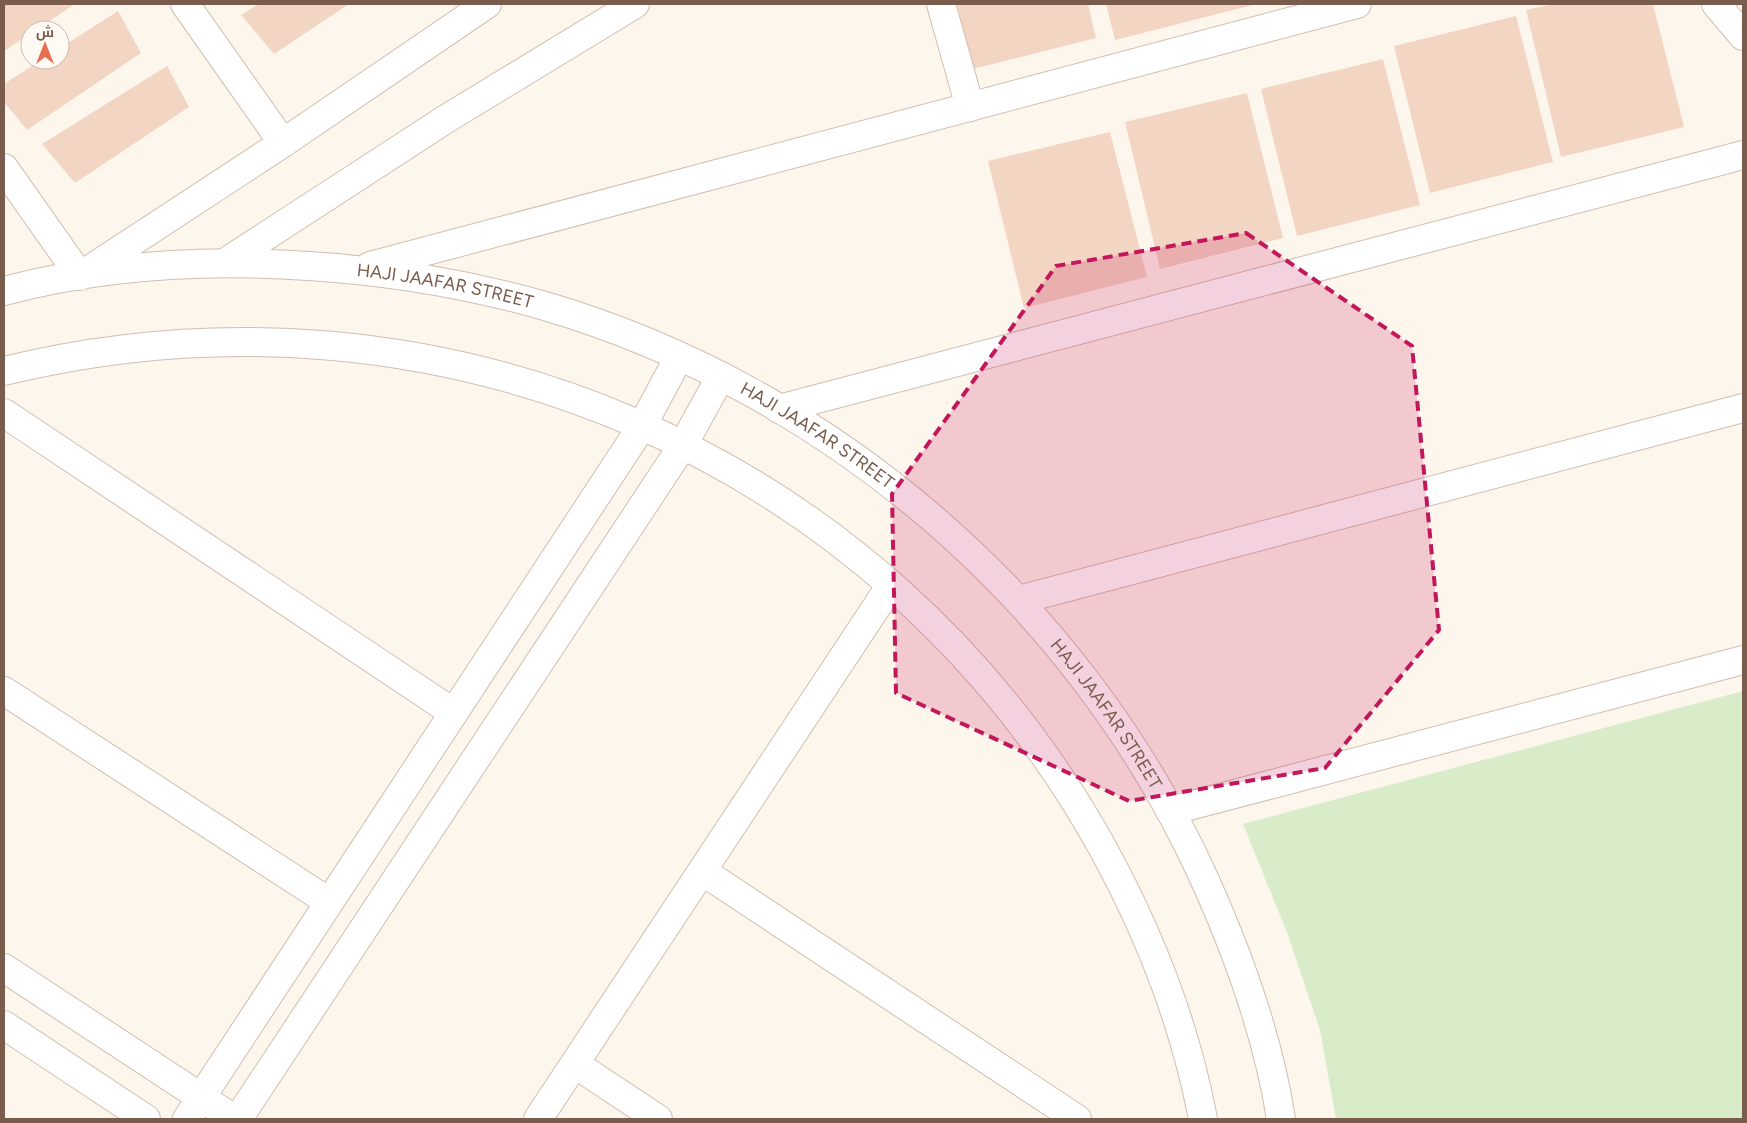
<svg xmlns="http://www.w3.org/2000/svg" width="1747" height="1123" viewBox="0 0 1747 1123" font-family="Figtree,Cairo,sans-serif">
	<style>
		.green { fill: #d8ecc9 }
		.building { fill: #f3d5c3 }
		.lines { fill: none; stroke-linecap: round; stroke-linejoin: round }
		.minor-casing { stroke: #d1beb0; stroke-width: 30 }
		.minor { stroke: #fff; stroke-width: 28 }
		.marked { fill: #c2185b; fill-opacity: 0.2; stroke: #c2185b; stroke-width: 4; stroke-dasharray: 10 6; stroke-linejoin: round }
		.labels { text-anchor: middle; stroke-width: 4.5; stroke-linejoin: round; paint-order: stroke }
		.street-label { font-size: 18px; fill: #7a5c4d; stroke: #fffaf3 }
	</style>
	<rect width="100%" height="100%" fill="#fdf6ec"/>
	<path class="green" d="M 1743,691 L 1743,1119 L 1336,1119 L 1320,1030 L 1288,935 L 1243,824 Z"/>
	<path class="building" d="M 4,4 L 75,4 L 36,30 L 30,30 L 30,34 L 4,51 Z
		M 259,4 L 349,4 L 274,54 L 241,15 Z
		M 957,4 L 1088,4 L 1096,38 L 973,69 Z
		M 1106,4 L 1253,4 L 1253,5 L 1115,40 Z
		M 1553,4 L 1653,4 L 1684,127 L 1561,157 L 1526,10 Z
		M 118,11 L 141,53 L 27,130 L 4,102 L 4,84 L 41,60 L 60,60 L 60,48 Z
		M 1516,16 L 1553,162 L 1430,193 L 1394,46 Z
		M 1383,59 L 1420,205 L 1297,236 L 1261,89 Z
		M 167,66 L 189,107 L 75,183 L 42,144 Z
		M 1247,93 L 1283,238 L 1160,269 L 1125,122 Z
		M 1110,132 L 1147,277 L 1024,308 L 988,161 Z"/>
	<g class="lines">
		<g class="minor-casing">
			<g id="minor">
				<path d="M 185,4 L 283,143"/>
				<path d="M 941,4 L 970,107"/>
				<path d="M 1716,4 L 1743,36"/>
				<path d="M 4,168 L 80,276 L 283,143 L 487,4"/>
				<path d="M 226,262 L 446,119 L 635,4"/>
				<path d="M 370,266 L 1357,4"/>
				<path id="s1" d="M 4,291 C 102,265 208,259 309,266 C 389,271 468,284 545,306 C 833,391 1078,603 1203,876 C 1238,953 1268,1035 1281,1119"/>
				<path d="M 4,371 C 437,265 883,455 1101,845 C 1148,930 1185,1024 1203,1119"/>
				<path d="M 779,409 L 1743,155"/>
				<path d="M 4,413 L 454,713"/>
				<path d="M 1019,600 L 1743,408"/>
				<path d="M 4,691 L 329,902"/>
				<path d="M 1170,811 L 1743,660"/>
				<path d="M 702,871 L 1077,1119"/>
				<path d="M 4,968 L 234,1119"/>
				<path d="M 4,1025 L 146,1119"/>
				<path d="M 575,1064 L 658,1119"/>
				<path d="M 187,1119 L 642,426 L 679,357"/>
				<path d="M 238,1119 L 683,445 L 721,376"/>
				<path d="M 538,1119 L 891,585"/>
			</g>
		</g>
		<use href="#minor" class="minor"/>
	</g>
	<path class="marked" d="M 1246,233 L 1412,346 L 1439,630 L 1325,768 L 1129,801 L 896,693 L 892,494 L 1056,266 Z"/>
	<g class="labels">
		<g class="street-label">
			<text dy="6" stroke="none"><textPath href="#s1" startOffset="445">HAJI JAAFAR STREET</textPath></text>
			<text dy="6" stroke="none"><textPath href="#s1" startOffset="850">HAJI JAAFAR STREET</textPath></text>
			<text dy="6" stroke="none"><textPath href="#s1" startOffset="1255">HAJI JAAFAR STREET</textPath></text>
		</g>
	</g>
	<rect width="1747" height="1123" fill="none" stroke="#7a5c4d" stroke-width="10"/>
	<g transform="translate(45 45)"><circle r="24" fill="#fffaf3" stroke="#cabbb1"/>
	<path d="M0-4L9 19L0 12L-9 19Z" fill="#e76f51"/>
	<text y="-8" font-size="14" font-weight="bold" text-anchor="middle" fill="#7a5c4d">ش</text>
	</g>
</svg>
